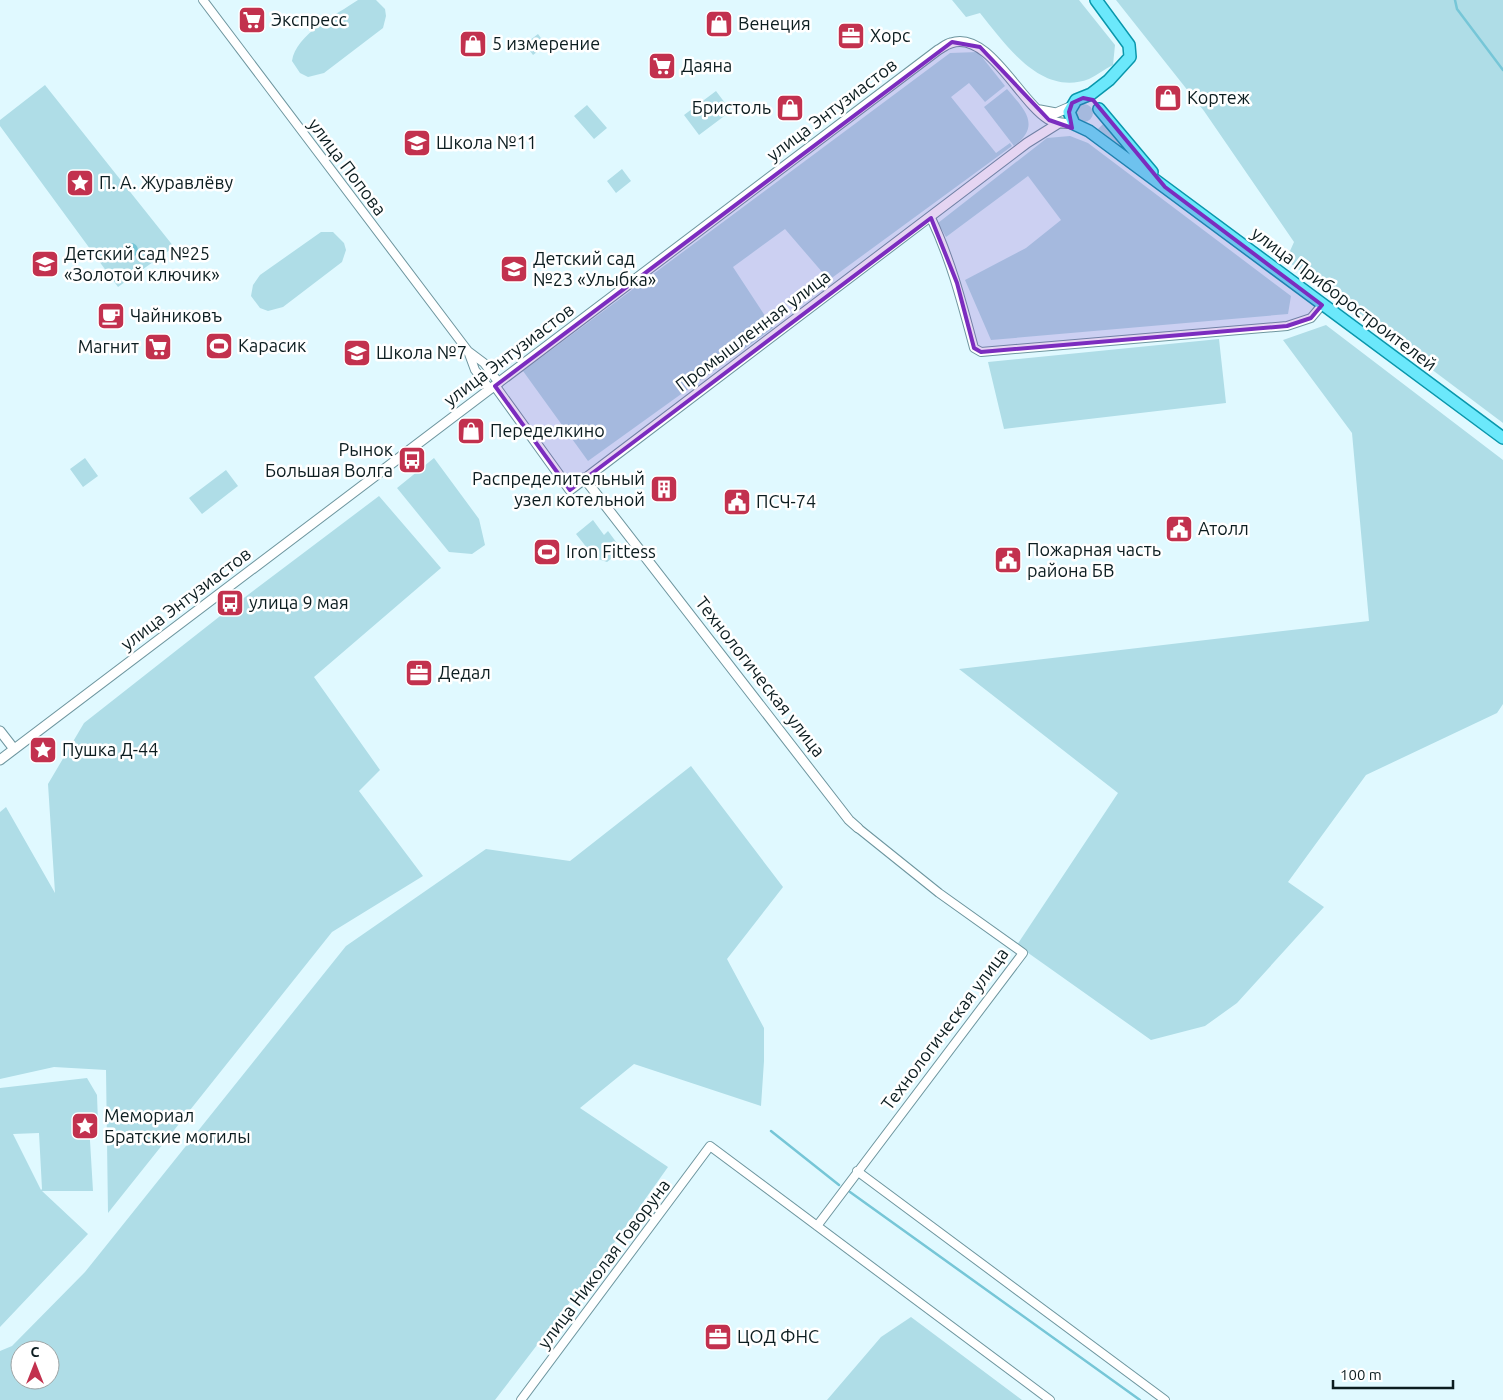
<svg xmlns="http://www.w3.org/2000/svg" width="1503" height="1400" viewBox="0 0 1503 1400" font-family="Ubuntu,sans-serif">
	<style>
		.green { fill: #afdde7; fill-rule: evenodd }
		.water { fill: #76c6d7 }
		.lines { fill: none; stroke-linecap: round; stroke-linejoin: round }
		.stream { stroke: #76c6d7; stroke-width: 2.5 }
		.minor-casing { stroke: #6e969f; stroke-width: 10 }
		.tertiary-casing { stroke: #6e969f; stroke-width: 11 }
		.primary-casing { stroke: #0997ac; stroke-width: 14 }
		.minor { stroke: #fff; stroke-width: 8 }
		.tertiary { stroke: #fff; stroke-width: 9 }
		.primary { stroke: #6be8fb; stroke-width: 11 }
		.marked { fill: #7b2cbf; fill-opacity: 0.2; stroke: #7b2cbf; stroke-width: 4; stroke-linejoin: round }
		.labels { text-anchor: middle; stroke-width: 5; stroke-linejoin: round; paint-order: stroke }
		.poi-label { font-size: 18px; fill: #0c1d20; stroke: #fff; text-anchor: start }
		.street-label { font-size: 18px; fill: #0c1d20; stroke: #fff }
	</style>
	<rect width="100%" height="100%" fill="#e0f9ff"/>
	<path class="green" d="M 358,0 L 376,0 L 385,9 L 386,16 L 383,28 L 324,73 L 308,77 L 300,73 L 292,61 C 296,34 336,15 358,0 Z
		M 952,0 L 1079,0 L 1115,45 L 1113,65 C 1105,69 1097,75 1089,79 C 1041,97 1006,45 980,13 L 966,17 Z
		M 1116,0 L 1503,0 L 1503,423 L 1286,260 L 1294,242 L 1204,111 Z
		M 538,34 L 546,45 L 533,55 L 525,44 Z
		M 978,52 L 1005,86 L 985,102 L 969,83 L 951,97 L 996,153 L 1010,143 L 1012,146 L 829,280 L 785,229 L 733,267 L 773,328 L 588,461 L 523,371 L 950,53 Z
		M 45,85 L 174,247 L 118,287 L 0,126 L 0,120 Z
		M 1007,89 C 1024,109 1042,125 1014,146 L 984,107 Z
		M 716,91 L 731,111 L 699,135 L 684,115 Z
		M1075 113a9 9 0 1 1 18 0a9 9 0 1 1-18 0Z
		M 587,105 L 607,128 L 594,139 L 574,116 Z
		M 1105,122 L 1125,148 L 1123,149 L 1098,129 Z
		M 1070,136 L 1088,143 L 1291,296 L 1288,314 L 991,340 L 965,280 L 1026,248 L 1061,220 L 1028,176 L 946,237 L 938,223 L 1047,138 Z
		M 622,169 L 631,181 L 616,193 L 607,181 Z
		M 321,232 L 333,232 L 344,243 L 346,250 L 342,262 L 283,307 L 268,311 L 260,308 L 251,296 L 253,285 L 260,275 Z
		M 1326,325 L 1503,460 L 1503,704 L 1497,713 L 1366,775 L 1288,882 L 1324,907 L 1237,1003 L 1205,1026 L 1151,1040 L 1017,945 L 1118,793 L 959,669 L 1369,621 L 1352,433 L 1283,340 Z
		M 1219,339 L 1226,403 L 1004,429 L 988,362 Z
		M 85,458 L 98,476 L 83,487 L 70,469 Z
		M 434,458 L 479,519 L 485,545 L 472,554 L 449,552 L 397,488 Z
		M 226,470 L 238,486 L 202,514 L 189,498 Z
		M 379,496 L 441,568 L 314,677 L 380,770 L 359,791 L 423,876 L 332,932 L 108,1213 L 106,1070 L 54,1067 L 0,1079 L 0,812 L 6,807 L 55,893 L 48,784 L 84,723 L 224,613 Z
		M 593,520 L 604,535 L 608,531 L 622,550 L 607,562 L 595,558 L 576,534 Z
		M 691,766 L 783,887 L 727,959 L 764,1028 L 764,1061 L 761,1106 L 634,1064 L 580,1108 L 668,1167 L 599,1264 L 495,1400 L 0,1400 L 0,1351 L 12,1346 L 85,1272 L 346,946 L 486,849 L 570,861 ZM 20,1350 L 50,1350 L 50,1380 L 20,1380 Z
		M 87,1078 L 97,1095 L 98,1123 L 89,1124 L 93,1191 L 42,1191 L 88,1234 L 0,1327 L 0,1088 ZM 39,1133 L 42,1189 L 41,1190 L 13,1134 Z
		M 911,1317 L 1022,1400 L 827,1400 L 881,1337 Z"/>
	<path class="water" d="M124 250a7 7 0 1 1 14 0a7 7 0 1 1-14 0Z"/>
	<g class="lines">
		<path class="stream" d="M 1455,0 L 1457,9 L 1503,70
			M 771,1131 L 839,1185
			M 850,1192 L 1140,1400"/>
		<g class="minor-casing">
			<path id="minor" d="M 203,0 L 468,351 L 475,370 L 490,389
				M 931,218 C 951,260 962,303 974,348 L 981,352 L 1287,326 L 1311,318 L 1322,305
				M 468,351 L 484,363 L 499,383
				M 857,1171 L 1165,1400
				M 817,1226 L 1023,953 L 939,893 L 858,828
				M 521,1400 L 710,1146 L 1050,1400"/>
		</g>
		<g class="tertiary-casing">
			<path id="tertiary" d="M 1040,110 L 1056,113 L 1070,107
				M 495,386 L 570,490 L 1027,143 L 1059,123
				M 584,478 L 849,820 L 858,828
				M 0,731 L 14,749
				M 0,760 L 938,50 C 942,48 946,44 951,43 C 988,30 1020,102 1048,119 C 1056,124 1065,123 1074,124"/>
		</g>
		<g class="primary-casing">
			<path id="primary" d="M 1096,0 L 1129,45 L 1130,57 L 1109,80 L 1091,94 L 1076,100 L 1069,112 L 1074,124 L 1089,131 L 1503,438
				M 1099,109 L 1152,172"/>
		</g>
		<use href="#minor" class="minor"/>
		<use href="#tertiary" class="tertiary"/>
		<use href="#primary" class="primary"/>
	</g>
	<path class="marked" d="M 952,42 L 980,47 L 1049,120 L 1072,128 L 1069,112 L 1072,103 L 1083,98 L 1093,100 L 1165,187 L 1322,305 L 1311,318 L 1287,326 L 981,352 L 974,348 L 957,283 L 931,218 L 570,490 L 495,386 Z"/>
	<defs>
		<g id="supermarket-square" transform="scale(1.4375)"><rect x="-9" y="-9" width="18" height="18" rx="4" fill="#c2314e" stroke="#fff"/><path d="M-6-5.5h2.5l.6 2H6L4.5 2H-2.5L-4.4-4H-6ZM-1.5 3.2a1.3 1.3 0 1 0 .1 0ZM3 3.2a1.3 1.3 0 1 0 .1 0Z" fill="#fff"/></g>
		<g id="shop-square" transform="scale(1.4375)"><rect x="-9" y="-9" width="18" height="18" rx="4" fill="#c2314e" stroke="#fff"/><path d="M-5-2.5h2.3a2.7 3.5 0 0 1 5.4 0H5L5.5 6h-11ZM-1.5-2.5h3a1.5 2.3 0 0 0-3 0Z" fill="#fff"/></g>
		<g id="office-square" transform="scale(1.4375)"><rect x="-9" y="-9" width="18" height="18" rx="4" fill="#c2314e" stroke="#fff"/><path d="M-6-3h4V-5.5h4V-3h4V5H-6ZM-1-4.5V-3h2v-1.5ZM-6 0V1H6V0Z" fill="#fff"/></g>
		<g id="school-square" transform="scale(1.4375)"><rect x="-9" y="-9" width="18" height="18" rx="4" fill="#c2314e" stroke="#fff"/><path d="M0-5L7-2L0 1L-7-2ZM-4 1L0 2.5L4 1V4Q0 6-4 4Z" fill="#fff"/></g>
		<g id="sight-square" transform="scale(1.4375)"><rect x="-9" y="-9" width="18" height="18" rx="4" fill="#c2314e" stroke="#fff"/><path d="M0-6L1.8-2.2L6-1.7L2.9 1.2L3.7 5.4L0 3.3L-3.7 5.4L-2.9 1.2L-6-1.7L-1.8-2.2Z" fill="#fff"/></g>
		<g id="cafe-square" transform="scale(1.4375)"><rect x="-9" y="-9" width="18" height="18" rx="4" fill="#c2314e" stroke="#fff"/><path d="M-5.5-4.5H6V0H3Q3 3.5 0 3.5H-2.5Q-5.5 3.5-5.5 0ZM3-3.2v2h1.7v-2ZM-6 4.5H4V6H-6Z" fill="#fff"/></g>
		<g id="stadium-square" transform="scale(1.4375)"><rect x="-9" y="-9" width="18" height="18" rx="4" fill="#c2314e" stroke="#fff"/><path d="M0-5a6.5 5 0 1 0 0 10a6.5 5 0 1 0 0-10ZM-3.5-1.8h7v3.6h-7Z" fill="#fff"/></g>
		<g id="bus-square" transform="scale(1.4375)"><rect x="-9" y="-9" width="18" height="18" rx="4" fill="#c2314e" stroke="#fff"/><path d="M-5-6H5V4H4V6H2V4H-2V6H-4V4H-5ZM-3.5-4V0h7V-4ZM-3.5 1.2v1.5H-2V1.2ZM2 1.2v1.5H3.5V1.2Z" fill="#fff"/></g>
		<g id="building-square" transform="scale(1.4375)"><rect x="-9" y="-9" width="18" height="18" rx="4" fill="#c2314e" stroke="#fff"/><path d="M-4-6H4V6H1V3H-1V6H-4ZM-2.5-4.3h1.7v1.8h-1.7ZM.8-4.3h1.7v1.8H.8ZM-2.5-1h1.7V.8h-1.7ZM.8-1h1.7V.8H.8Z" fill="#fff"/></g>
		<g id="civic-square" transform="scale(1.4375)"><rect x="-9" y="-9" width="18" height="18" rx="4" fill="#c2314e" stroke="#fff"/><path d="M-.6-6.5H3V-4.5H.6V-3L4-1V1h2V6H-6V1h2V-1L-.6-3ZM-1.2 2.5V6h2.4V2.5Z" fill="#fff"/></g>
	</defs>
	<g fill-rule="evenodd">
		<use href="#supermarket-square" x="252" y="20"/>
		<use href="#shop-square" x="719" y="24"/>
		<use href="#office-square" x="851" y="36"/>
		<use href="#shop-square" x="473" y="44"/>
		<use href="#supermarket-square" x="662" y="66"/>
		<use href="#shop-square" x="1168" y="98"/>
		<use href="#shop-square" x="790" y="108"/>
		<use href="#school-square" x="417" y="143"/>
		<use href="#sight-square" x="80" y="183"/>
		<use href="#school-square" x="45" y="264"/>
		<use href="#school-square" x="514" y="269"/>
		<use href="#cafe-square" x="111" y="316"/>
		<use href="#stadium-square" x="219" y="346"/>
		<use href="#supermarket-square" x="158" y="347"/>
		<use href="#school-square" x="357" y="353"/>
		<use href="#shop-square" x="471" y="431"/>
		<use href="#bus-square" x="412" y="460"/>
		<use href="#building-square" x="664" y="489"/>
		<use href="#civic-square" x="737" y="502"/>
		<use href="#civic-square" x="1179" y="529"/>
		<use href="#stadium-square" x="547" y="552"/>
		<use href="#civic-square" x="1008" y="560"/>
		<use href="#bus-square" x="230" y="603"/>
		<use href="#office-square" x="419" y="673"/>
		<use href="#sight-square" x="43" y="750"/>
		<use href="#sight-square" x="85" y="1126"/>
		<use href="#office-square" x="718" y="1337"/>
	</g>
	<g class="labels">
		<g class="poi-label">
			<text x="271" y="26">Экспресс</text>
			<text x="738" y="30">Венеция</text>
			<text x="870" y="42">Хорс</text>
			<text x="492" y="50">5 измерение</text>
			<text x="681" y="72">Даяна</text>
			<text x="1187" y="104">Кортеж</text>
			<text x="771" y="114" text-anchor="end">Бристоль</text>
			<text x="436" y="149">Школа №11</text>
			<text x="99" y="189">П. А. Журавлёву</text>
			<text x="64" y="260">Детский сад №25<tspan x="64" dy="21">«Золотой ключик»</tspan></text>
			<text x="533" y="265">Детский сад<tspan x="533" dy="21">№23 «Улыбка»</tspan></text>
			<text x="130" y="322">Чайниковъ</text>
			<text x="238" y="352">Карасик</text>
			<text x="139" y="353" text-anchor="end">Магнит</text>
			<text x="376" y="359">Школа №7</text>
			<text x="490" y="437">Переделкино</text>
			<text x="393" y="456" text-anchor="end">Рынок<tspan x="393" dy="21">Большая Волга</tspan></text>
			<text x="645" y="485" text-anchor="end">Распределительный<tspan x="645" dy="21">узел котельной</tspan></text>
			<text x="756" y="508">ПСЧ-74</text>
			<text x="1198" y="535">Атолл</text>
			<text x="1027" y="556">Пожарная часть<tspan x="1027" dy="21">района БВ</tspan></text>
			<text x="566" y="558">Iron Fittess</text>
			<text x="249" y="609">улица 9 мая</text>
			<text x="438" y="679">Дедал</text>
			<text x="62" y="756">Пушка Д-44</text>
			<text x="104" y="1122">Мемориал<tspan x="104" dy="21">Братские могилы</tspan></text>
			<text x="737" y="1343">ЦОД ФНС</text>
		</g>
		<g class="street-label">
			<text transform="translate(832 110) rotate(-37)" y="6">улица Энтузиастов</text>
			<text transform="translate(347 167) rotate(53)" y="6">улица Попова</text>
			<text transform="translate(1344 299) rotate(37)" y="6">улица Приборостроителей</text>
			<text transform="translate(753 331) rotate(-37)" y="6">Промышленная улица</text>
			<text transform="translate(509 355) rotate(-37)" y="6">улица Энтузиастов</text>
			<text transform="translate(186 599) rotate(-37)" y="6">улица Энтузиастов</text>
			<text transform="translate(760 677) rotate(52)" y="6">Технологическая улица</text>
			<text transform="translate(945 1029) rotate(-53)" y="6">Технологическая улица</text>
			<text transform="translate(604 1264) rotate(-53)" y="6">улица Николая Говоруна</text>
		</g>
	</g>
	<g transform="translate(35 1365)"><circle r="24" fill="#ffffff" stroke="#9ea5a6"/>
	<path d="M0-4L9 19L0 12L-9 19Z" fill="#c2314e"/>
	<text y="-8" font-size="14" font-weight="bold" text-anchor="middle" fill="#0c1d20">С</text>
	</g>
	<path d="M1333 1380v8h120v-8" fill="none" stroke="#0c1d20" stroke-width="2.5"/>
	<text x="1340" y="1380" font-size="15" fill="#0c1d20" stroke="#ffffff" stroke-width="4" paint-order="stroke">100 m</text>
</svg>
